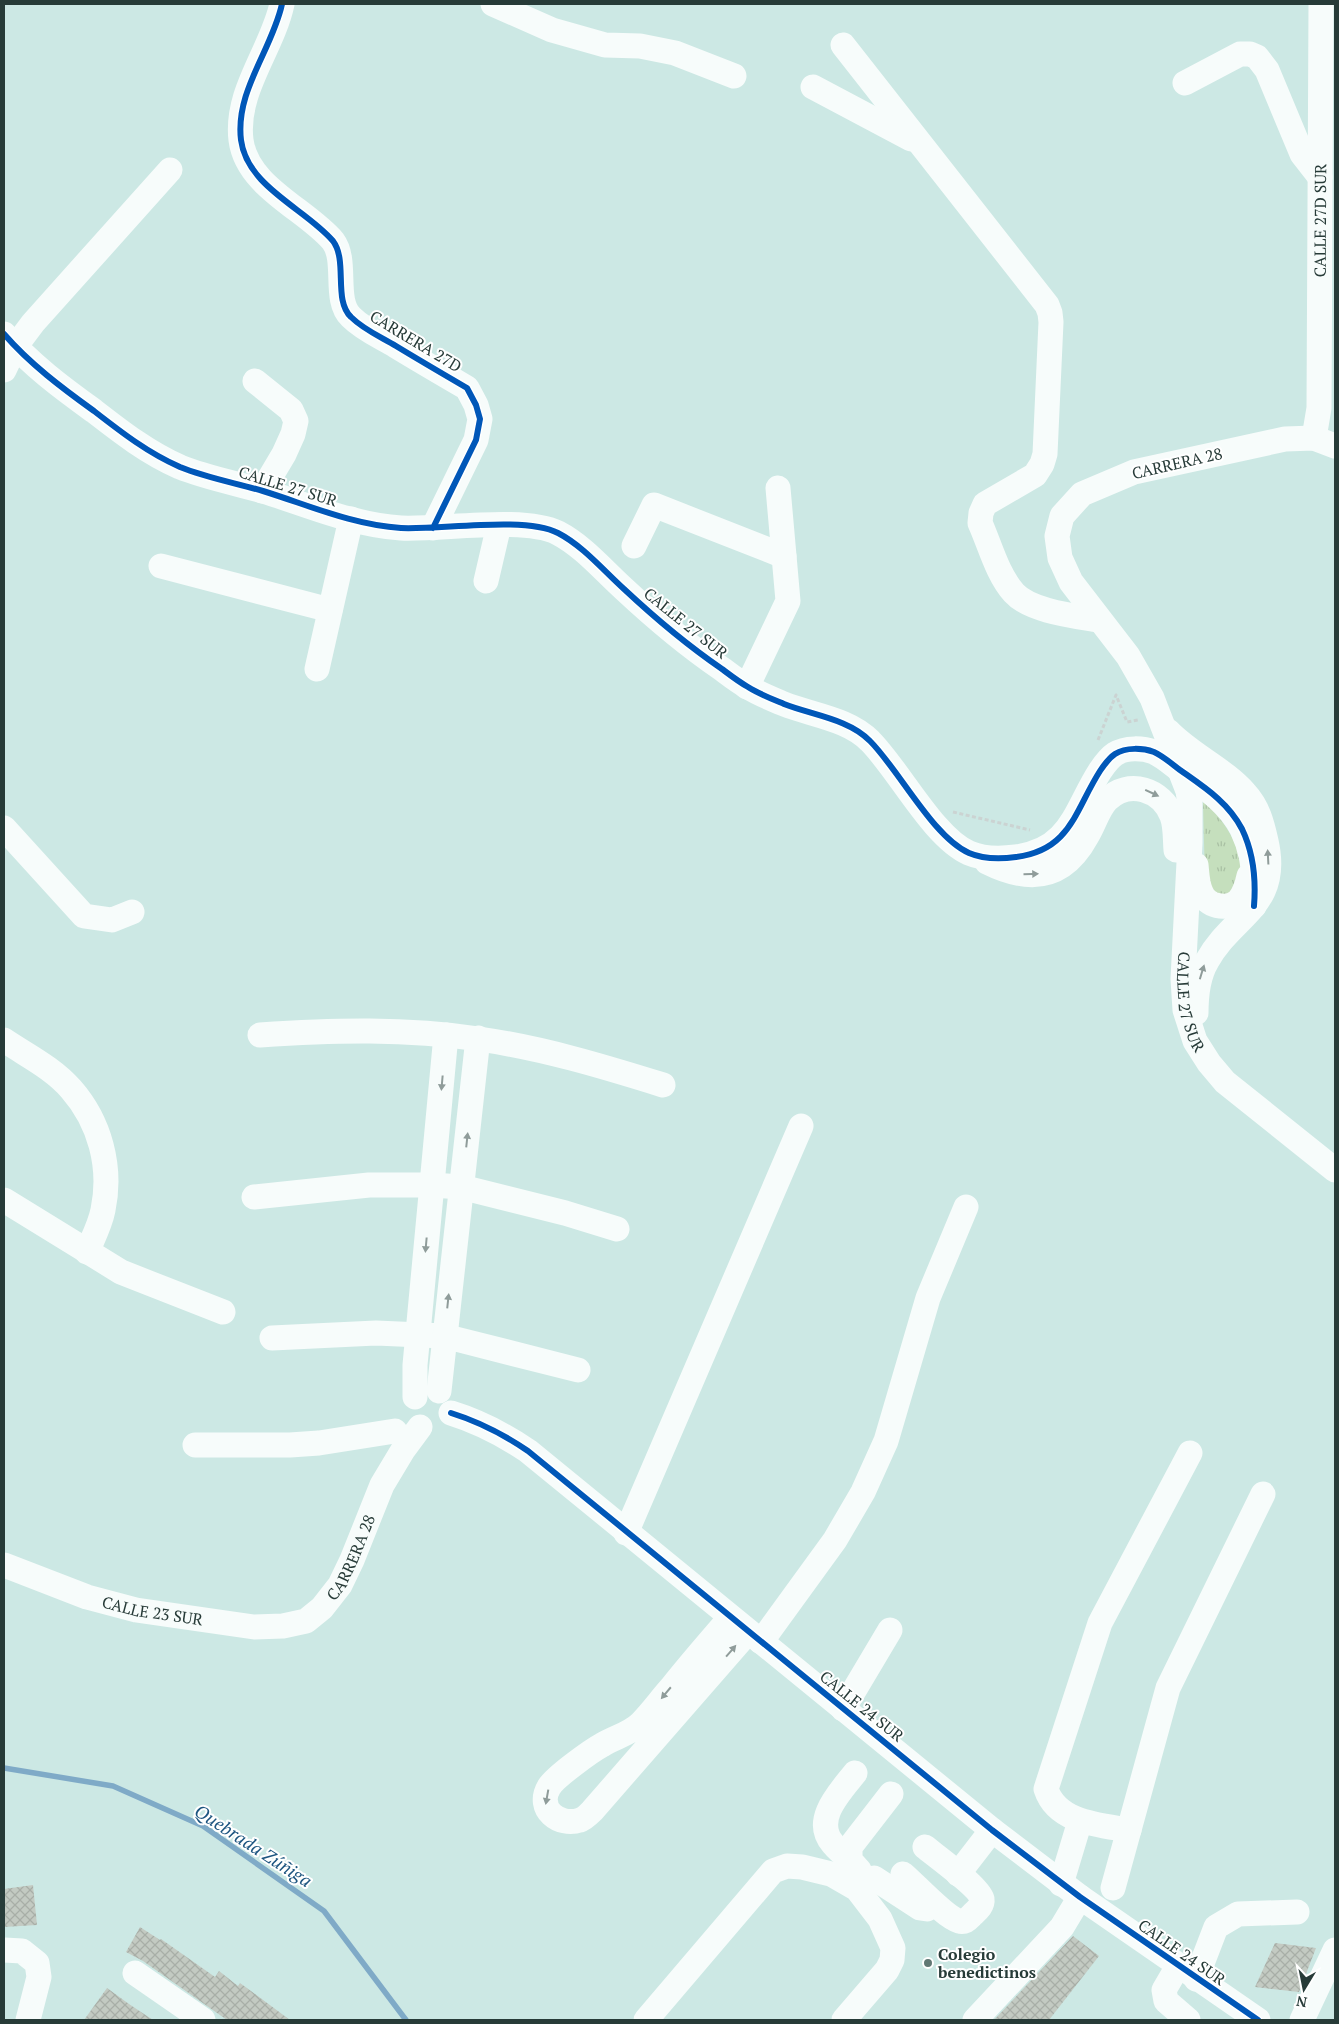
<svg xmlns="http://www.w3.org/2000/svg" width="1339" height="2024" viewBox="0 0 1339 2024" font-family="'PT Serif',serif">
	<style>
		.grass { fill: url(#grass-tufts) }
		.lines { fill: none; stroke-linecap: round; stroke-linejoin: round }
		.stream { stroke: #7faac7; stroke-width: 5.5 }
		.building { fill: url(#building-cross-hatch) }
		.path { stroke: #cbd3d2; stroke-width: 3; stroke-dasharray: 4 2.5; stroke-linecap: butt }
		.minor { stroke: #f7fcfb; stroke-width: 25 }
		.cycleway-casing { stroke: #fff; stroke-width: 9 }
		.cycleway { stroke: #0057b8; stroke-width: 6 }
		.oneway { fill: #8f9c9a }
		.poi-dot { fill: #617874; stroke: #fff; stroke-width: 2 }
		.labels { text-anchor: middle; stroke-width: 4; stroke-linejoin: round; paint-order: stroke }
		.street-label { font-size: 16px; fill: #273b38; stroke: #fff }
		.poi-label { font-size: 16px; font-weight: bold; fill: #273b38; stroke: #fff; text-anchor: start }
		.water-label { font-size: 18px; font-style: italic; fill: #1d5580; stroke: #fff }
	</style>
	<defs>
		<pattern id="grass-tufts" width="24" height="20" patternUnits="userSpaceOnUse" patternTransform="scale(1.25)"><rect width="24" height="20" fill="#c5dfbd"/><path d="M3 7l-1-3M5 7V3M7 7l1-3M15 17l-1-3M17 17v-4M19 17l1-3" fill="none" stroke="#a9c0a3"/></pattern>
		<pattern id="building-cross-hatch" width="8" height="8" patternUnits="userSpaceOnUse" patternTransform="scale(1.25)"><rect width="8" height="8" fill="#c3cac2"/><path d="M0 0l8 8M0 8l8-8" fill="none" stroke="#a8aea7"/></pattern>
	</defs>
	<rect width="100%" height="100%" fill="#cce8e4"/>
	<path class="grass" d="M 1203,802 C 1221,814 1244,850 1240,872 C 1239,879 1234,887 1231,894 L 1217,894 L 1205,881 Z"/>
	<g class="lines">
		<path class="stream" d="M 4,1768 L 113,1786 L 203,1826 L 324,1911 L 406,2020"/>
	</g>
	<path class="building" d="M 33,1885 L 37,1925 L 4,1927 L 4,1889 Z
		M 140,1927 L 160,1940 L 161,1939 L 215,1977 L 219,1971 L 238,1986 L 240,1983 L 290,2020 L 227,2020 L 143,1961 L 126,1952 Z
		M 1073,1936 L 1099,1956 L 1049,2020 L 994,2020 Z
		M 1275,1943 L 1316,1948 L 1299,1992 L 1255,1987 Z
		M 107,1988 L 129,2004 L 153,2020 L 84,2020 Z"/>
	<g class="lines">
		<path class="path" d="M 1098,740 L 1116,695 L 1127,722 L 1138,720
			M 953,812 L 1030,830"/>
		<g class="minor">
			<path d="M 282,4 C 272,50 235,91 241,140 C 247,187 306,209 333,241 C 348,261 333,300 351,317 C 364,330 381,337 396,346 C 419,360 443,374 467,388 L 476,405 L 480,419 L 476,440 L 433,528"/>
			<path d="M 493,4 L 552,30 L 605,45 L 640,46 L 675,53 L 734,76"/>
			<path d="M 843,45 L 1047,305 L 1050,313 L 1051,322 L 1045,454 L 1042,464 L 1035,475 L 985,504 L 981,513 L 980,523 C 990,545 997,574 1014,593 C 1030,611 1075,616 1098,620"/>
			<path d="M 1185,83 L 1240,54 L 1250,54 L 1257,57 L 1267,70 L 1302,154 L 1320,177"/>
			<path d="M 813,87 L 911,139"/>
			<path d="M 4,334 C 30,364 62,388 94,411 C 121,432 148,453 180,467 C 207,478 236,483 263,491 C 308,505 353,525 401,528 C 441,530 524,516 558,533 C 583,546 603,570 624,589 C 655,618 687,645 722,669 C 730,675 739,682 748,687 C 759,694 772,699 784,704 C 812,715 849,719 870,741 C 899,770 933,837 969,853 C 983,859 1001,859 1016,857 C 1071,850 1075,810 1100,771 C 1104,765 1109,758 1115,754 C 1126,747 1143,748 1154,752 C 1163,756 1172,764 1180,770 C 1204,787 1228,802 1242,829 C 1253,852 1256,881 1254,906"/>
			<path d="M 4,370 L 15,347 L 33,323 L 170,170"/>
			<path d="M 255,381 L 291,410 L 296,421 L 293,434 L 284,454 L 262,491"/>
			<path id="s1" d="M 1314,438 L 1319,408 L 1321,4"/>
			<path id="s2" d="M 1335,446 L 1314,438 L 1285,439 L 1134,472 L 1082,494 L 1062,516 L 1057,536 L 1060,558 L 1071,582 L 1128,656 L 1152,698 L 1188,791 L 1190,804 L 1190,843 L 1183,979 L 1185,1010 L 1195,1041 L 1209,1063 L 1225,1082 L 1335,1170"/>
			<path d="M 634,546 L 654,505 L 784,556"/>
			<path d="M 161,566 L 330,610"/>
			<path d="M 486,581 L 499,525"/>
			<path d="M 317,669 L 351,519"/>
			<path d="M 747,687 L 788,601 L 778,488"/>
			<path d="M 1168,731 C 1191,755 1224,769 1245,793 C 1258,807 1262,823 1266,841 C 1281,907 1233,914 1207,961 C 1198,976 1196,996 1196,1013"/>
			<path d="M 4,828 L 84,916 L 112,920 L 132,912"/>
			<path d="M 987,862 C 1029,883 1063,880 1087,836 C 1094,825 1098,809 1107,800 C 1129,778 1162,790 1172,816 C 1176,826 1175,839 1176,850"/>
			<path d="M 1196,865 C 1197,874 1197,884 1201,892 C 1206,906 1227,911 1238,901 C 1245,894 1247,885 1249,876"/>
			<path d="M 260,1035 C 333,1030 406,1028 479,1039 C 542,1048 602,1066 663,1085"/>
			<path d="M 4,1040 C 26,1055 53,1068 71,1089 C 100,1122 112,1167 103,1210 C 100,1225 93,1238 87,1252"/>
			<path d="M 254,1197 L 369,1185 L 432,1185 L 461,1187 L 565,1213 L 617,1229"/>
			<path d="M 4,1200 L 121,1272 L 223,1312"/>
			<path d="M 272,1338 L 376,1333 L 444,1336 L 578,1370"/>
			<path d="M 439,1391 L 478,1038"/>
			<path d="M 415,1397 L 415,1365 L 446,1035"/>
			<path d="M 451,1413 C 480,1422 503,1434 528,1451 L 992,1830 L 1080,1897 L 1258,2020"/>
			<path d="M 195,1445 L 290,1445 L 319,1443 L 395,1431"/>
			<path d="M 626,1533 L 801,1126"/>
			<path id="s3" d="M 4,1565 L 87,1597 L 136,1610 L 254,1627 L 283,1626 L 306,1621 L 322,1608 L 340,1585 L 352,1560 L 382,1485 L 403,1450 L 420,1427"/>
			<path d="M 730,1618 C 710,1641 690,1664 671,1688 C 661,1699 652,1712 641,1723 C 630,1734 615,1737 602,1745 C 591,1751 555,1777 549,1787 C 536,1809 559,1827 580,1820 C 584,1819 589,1814 592,1811 L 748,1632"/>
			<path d="M 761,1642 L 835,1540 L 863,1492 L 886,1441 L 928,1298 L 966,1207"/>
			<path d="M 843,1709 L 890,1630"/>
			<path d="M 1129,1830 C 1100,1825 1057,1823 1046,1789 L 1100,1623 L 1190,1453"/>
			<path d="M 850,1860 C 844,1855 838,1850 833,1844 C 812,1820 840,1792 855,1773"/>
			<path d="M 859,1870 L 850,1860 L 850,1847 L 891,1794"/>
			<path d="M 903,1874 C 915,1884 946,1918 959,1921 C 965,1923 968,1919 972,1915 C 976,1911 983,1906 982,1899 C 979,1887 936,1856 925,1847"/>
			<path d="M 958,1874 L 992,1830"/>
			<path d="M 1061,1884 L 1080,1821"/>
			<path d="M 1113,1888 L 1168,1688 L 1263,1494"/>
			<path d="M 857,1889 L 867,1880 L 874,1878 L 920,1908 L 927,1909 L 931,1905"/>
			<path d="M 4,1950 L 22,1951 L 37,1963 L 39,1977 L 28,2020"/>
			<path d="M 1178,1966 L 1164,1990 L 1166,2001 L 1188,2020"/>
			<path d="M 135,1973 L 203,2020"/>
			<path d="M 1196,1979 L 1216,1927 L 1238,1914 L 1297,1912"/>
			<path d="M 646,2020 L 773,1871 L 787,1866 L 802,1867 L 831,1874 L 857,1889 L 880,1919 L 893,1948 L 892,1960 L 887,1970 L 844,2020"/>
			<path d="M 975,2020 L 1062,1927 L 1080,1897"/>
			<path d="M 1302,2020 L 1335,1950"/>
		</g>
		<g class="cycleway-casing">
			<path id="cycleway" d="M 282,4 C 272,50 235,91 241,140 C 247,187 306,209 333,241 C 348,261 333,300 351,317 C 364,330 381,337 396,346 C 419,360 443,374 467,388 L 476,405 L 480,419 L 476,440 L 433,528
				M 4,334 C 30,364 62,388 94,411 C 121,432 148,453 180,467 C 207,478 236,483 263,491 C 308,505 353,525 401,528 C 441,530 524,516 558,533 C 583,546 603,570 624,589 C 655,618 687,645 722,669 C 730,675 739,682 748,687 C 759,694 772,699 784,704 C 812,715 849,719 870,741 C 899,770 933,837 969,853 C 983,859 1001,859 1016,857 C 1071,850 1075,810 1100,771 C 1104,765 1109,758 1115,754 C 1126,747 1143,748 1154,752 C 1163,756 1172,764 1180,770 C 1204,787 1228,802 1242,829 C 1253,852 1256,881 1254,906
				M 451,1413 C 480,1422 503,1434 528,1451 L 992,1830 L 1080,1897 L 1258,2020"/>
		</g>
		<use href="#cycleway" class="cycleway"/>
	</g>
	<defs><path id="oneway-solid" d="M-6-.8H1V-3.2L6.5 0L1 3.2V.8H-6Z" transform="scale(1.25)"/></defs>
	<g class="oneway">
		<use href="#oneway-solid" transform="translate(1152 793) rotate(25)"/>
		<use href="#oneway-solid" transform="translate(1268 857) rotate(-93)"/>
		<use href="#oneway-solid" transform="translate(1031 874) rotate(-2)"/>
		<use href="#oneway-solid" transform="translate(1202 972) rotate(-73)"/>
		<use href="#oneway-solid" transform="translate(442 1083) rotate(95)"/>
		<use href="#oneway-solid" transform="translate(467 1140) rotate(-84)"/>
		<use href="#oneway-solid" transform="translate(426 1245) rotate(95)"/>
		<use href="#oneway-solid" transform="translate(448 1301) rotate(-84)"/>
		<use href="#oneway-solid" transform="translate(731 1651) rotate(-49)"/>
		<use href="#oneway-solid" transform="translate(666 1693) rotate(130)"/>
		<use href="#oneway-solid" transform="translate(547 1797) rotate(100)"/>
	</g>
	<circle class="poi-dot" cx="928" cy="1963" r="5"/>
	<g class="labels">
		<g class="street-label">
			<text dy="6" stroke="none"><textPath href="#s1" startOffset="218">CALLE 27D SUR</textPath></text>
			<text transform="translate(416 341) rotate(31)" y="6">CARRERA 27D</text>
			<text transform="translate(1177 463) rotate(-13)" y="6">CARRERA 28</text>
			<text transform="translate(288 486) rotate(17)" y="6">CALLE 27 SUR</text>
			<text transform="translate(686 623) rotate(39)" y="6">CALLE 27 SUR</text>
			<text dy="6" stroke="none"><textPath href="#s2" startOffset="815">CALLE 27 SUR</textPath></text>
			<text dy="6" stroke="none"><textPath href="#s3" startOffset="391">CARRERA 28</textPath></text>
			<text dy="6" stroke="none"><textPath href="#s3" startOffset="156">CALLE 23 SUR</textPath></text>
			<text transform="translate(862 1706) rotate(39)" y="6">CALLE 24 SUR</text>
			<text transform="translate(1182 1952) rotate(35)" y="6">CALLE 24 SUR</text>
		</g>
		<g class="poi-label">
			<text x="938" y="1960">Colegio<tspan x="938" dy="18">benedictinos</tspan></text>
		</g>
		<g class="water-label">
			<text transform="translate(253 1846) rotate(33)" y="6">Quebrada Zúñiga</text>
		</g>
	</g>
	<rect width="1339" height="2024" fill="none" stroke="#273b38" stroke-width="10"/>
	<g transform="translate(1304 1989) rotate(190)" stroke="#ffffff" stroke-width="4" paint-order="stroke">
	<path d="M0-4L9 19L0 12L-9 19Z" fill="#273b38"/>
	<text y="-8" font-size="14" font-weight="bold" text-anchor="middle" fill="#273b38">N</text>
	</g>
</svg>
